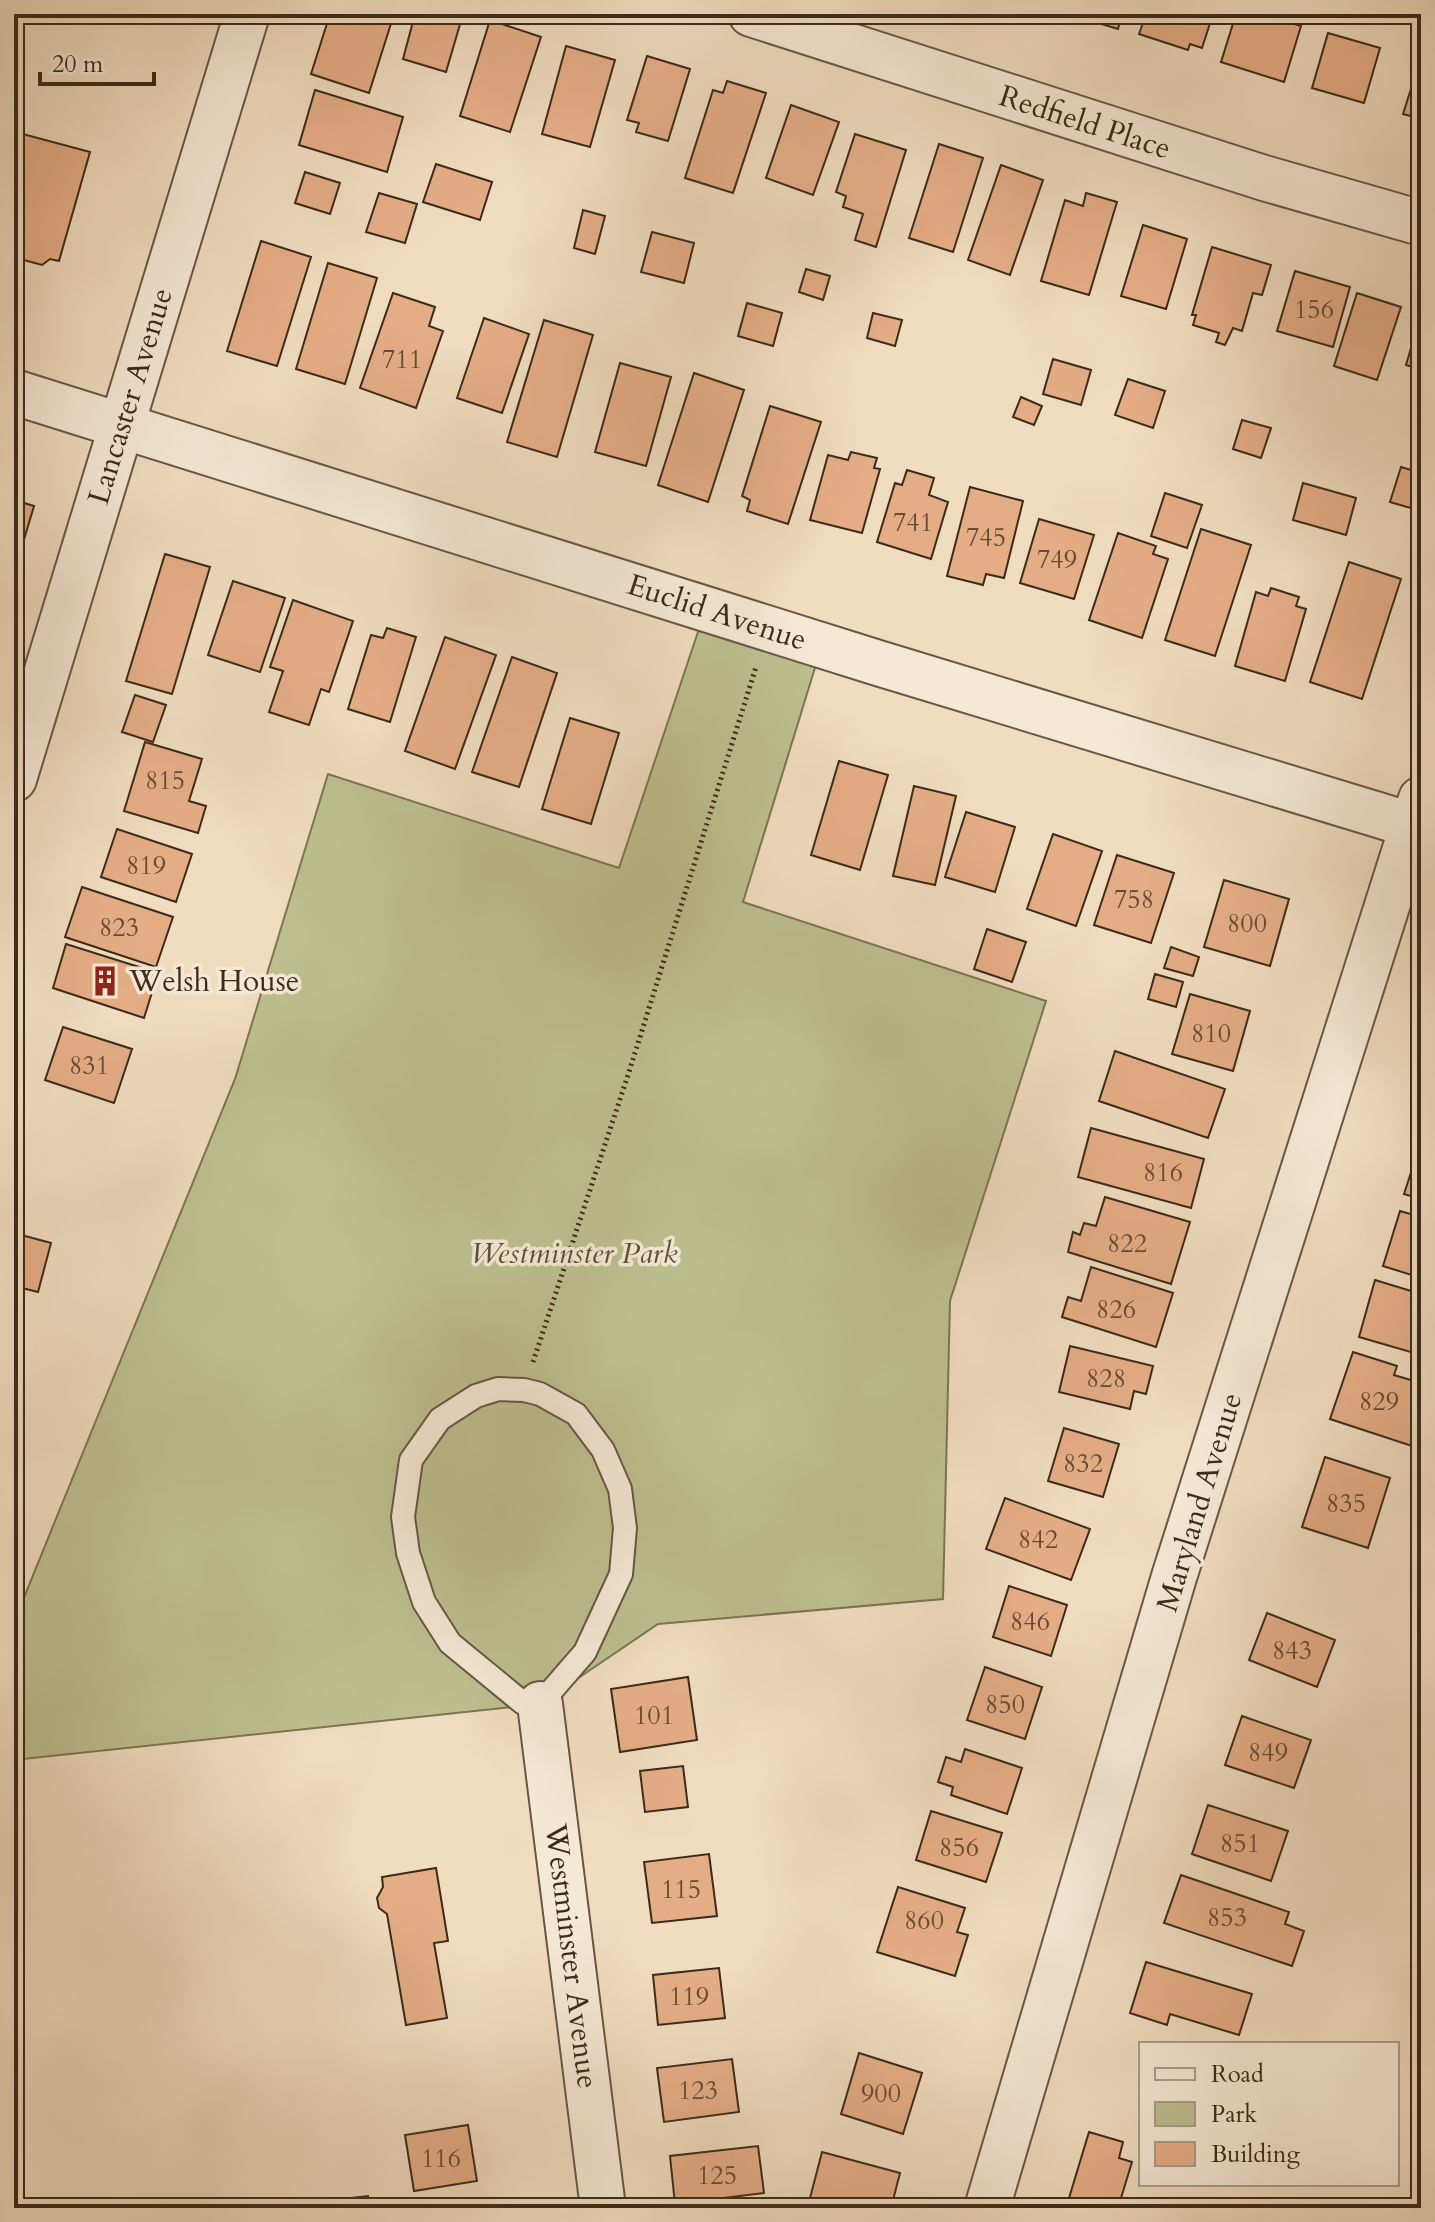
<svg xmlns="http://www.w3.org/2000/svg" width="1435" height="2222" viewBox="0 0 1435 2222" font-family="Cardo,serif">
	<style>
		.green { fill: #bdbf8f; stroke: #7c7554; stroke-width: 2 }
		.building { fill: #e5ad86; stroke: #3b2b1a; stroke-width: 2 }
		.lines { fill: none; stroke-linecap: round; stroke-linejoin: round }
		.service-casing { stroke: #685743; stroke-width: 26 }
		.minor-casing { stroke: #685743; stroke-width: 48 }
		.tertiary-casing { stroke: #685743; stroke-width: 48 }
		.path { stroke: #3b2b1a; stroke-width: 5; stroke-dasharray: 2 4; stroke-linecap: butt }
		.service { stroke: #f5e8d5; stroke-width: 22 }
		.minor { stroke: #f5e8d5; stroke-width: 44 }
		.tertiary { stroke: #f5e8d5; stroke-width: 44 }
		.labels { text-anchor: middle; stroke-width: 7; stroke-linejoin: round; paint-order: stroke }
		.number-label { font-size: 26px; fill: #664c35 }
		.street-label { font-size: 30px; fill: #3b2b1a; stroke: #f5e8d5 }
		.poi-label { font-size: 30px; fill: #3b2b1a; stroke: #f5e8d5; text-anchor: start }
		.park-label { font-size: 30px; font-style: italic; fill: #5c5037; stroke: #f5e8d5 }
	</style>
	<rect width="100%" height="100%" fill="#f0dcbf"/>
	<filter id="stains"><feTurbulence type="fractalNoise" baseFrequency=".0025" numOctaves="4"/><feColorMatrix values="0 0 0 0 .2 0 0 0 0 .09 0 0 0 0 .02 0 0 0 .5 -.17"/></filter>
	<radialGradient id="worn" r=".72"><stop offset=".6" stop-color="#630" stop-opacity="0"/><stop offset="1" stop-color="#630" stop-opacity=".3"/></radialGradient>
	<path class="green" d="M 706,608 L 822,645 L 743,902 L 1046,1001 L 950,1301 L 943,1599 L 658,1624 L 540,1704 L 14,1760 L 14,1622 L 235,1079 L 328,774 L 619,868 Z"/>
	<path class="building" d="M 330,14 L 394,14 L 369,93 L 311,74 Z
		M 415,14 L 463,14 L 446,72 L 403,59 Z
		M 1068,14 L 1122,14 L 1118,29 Z
		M 1146,14 L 1213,14 L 1202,48 L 1190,44 L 1188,50 L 1139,34 Z
		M 1236,14 L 1263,14 L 1301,26 L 1284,82 L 1221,62 Z
		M 490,20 L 541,37 L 510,132 L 460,116 Z
		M 1328,33 L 1380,48 L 1364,103 L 1312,88 Z
		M 566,46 L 615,60 L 590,147 L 542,134 Z
		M 647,56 L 690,69 L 668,141 L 636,132 L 639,123 L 627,120 Z
		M 1416,73 L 1421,75 L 1421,119 L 1403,114 Z
		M 727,81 L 766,93 L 733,193 L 685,178 L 713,90 L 723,93 Z
		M 315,90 L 403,117 L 387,172 L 299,145 Z
		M 791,105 L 839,122 L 813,195 L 766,178 Z
		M 19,133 L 90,152 L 59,261 L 50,259 L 42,265 L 20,259 L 18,267 L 14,266 L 14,151 Z
		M 855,134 L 906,150 L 876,247 L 855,240 L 863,214 L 843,207 L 846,196 L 836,192 Z
		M 939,144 L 983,158 L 953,252 L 909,238 Z
		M 436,164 L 492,182 L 480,220 L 423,202 Z
		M 1001,165 L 1043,180 L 1010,275 L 968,260 Z
		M 305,172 L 340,183 L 330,214 L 295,203 Z
		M 379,193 L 417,204 L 405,243 L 366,232 Z
		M 1086,193 L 1117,202 L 1089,295 L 1041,281 L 1065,200 L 1083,206 Z
		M 583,210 L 605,216 L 595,254 L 574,248 Z
		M 1143,225 L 1187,239 L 1166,309 L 1121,296 Z
		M 652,232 L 694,243 L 684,283 L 641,272 Z
		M 261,241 L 311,257 L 277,366 L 227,351 Z
		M 1212,247 L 1271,265 L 1262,295 L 1253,293 L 1242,331 L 1233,328 L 1225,345 L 1216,342 L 1219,333 L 1193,325 L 1196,315 L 1192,315 Z
		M 328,263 L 377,278 L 345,384 L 296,369 Z
		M 806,269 L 830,276 L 823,300 L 799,292 Z
		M 1295,271 L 1350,287 L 1333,347 L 1277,331 Z
		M 393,293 L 435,307 L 429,326 L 443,331 L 416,408 L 360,388 Z
		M 1357,293 L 1401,307 L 1377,380 L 1334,366 Z
		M 747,303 L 782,313 L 773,346 L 738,336 Z
		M 873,313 L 902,320 L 895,346 L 867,338 Z
		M 1421,314 L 1421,392 L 1411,388 L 1417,368 L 1406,365 Z
		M 484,318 L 529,334 L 502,413 L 457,398 Z
		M 544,320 L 593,335 L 557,457 L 507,442 Z
		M 1053,359 L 1091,370 L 1081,405 L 1043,394 Z
		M 620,363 L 671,377 L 646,466 L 595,452 Z
		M 694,373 L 744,390 L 708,502 L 658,485 Z
		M 1128,379 L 1165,391 L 1153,428 L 1115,415 Z
		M 1021,397 L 1042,406 L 1034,425 L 1013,417 Z
		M 1421,397 L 1421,427 L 1413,425 Z
		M 770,406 L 821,422 L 788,524 L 747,511 L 750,500 L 742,496 Z
		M 1242,420 L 1271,428 L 1261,458 L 1233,449 Z
		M 851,452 L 877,458 L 874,468 L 880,469 L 862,533 L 810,520 L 828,455 L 848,460 Z
		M 1401,467 L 1421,473 L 1421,511 L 1390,502 Z
		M 907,470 L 934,478 L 929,495 L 948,502 L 931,559 L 877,542 L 895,483 L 902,485 Z
		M 1303,483 L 1356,498 L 1346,535 L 1293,520 Z
		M 970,487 L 1023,501 L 1004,578 L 986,574 L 983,585 L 947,576 Z
		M 1165,493 L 1202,505 L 1187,548 L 1151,536 Z
		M 14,500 L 34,506 L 14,573 Z
		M 1039,519 L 1094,535 L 1074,599 L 1020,583 Z
		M 1201,529 L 1251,545 L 1215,656 L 1165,640 Z
		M 1118,533 L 1156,546 L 1153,554 L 1168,559 L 1142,638 L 1089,620 Z
		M 165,554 L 210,567 L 172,694 L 126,681 Z
		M 1349,562 L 1401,579 L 1362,699 L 1310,682 Z
		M 233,581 L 285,598 L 260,672 L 208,655 Z
		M 1271,588 L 1299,597 L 1296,606 L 1306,609 L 1285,681 L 1235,666 L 1256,592 L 1268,596 Z
		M 293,600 L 353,621 L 329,692 L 321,689 L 309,725 L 269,712 L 283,671 L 270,667 Z
		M 387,628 L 416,637 L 390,722 L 348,709 L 371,635 L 383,638 Z
		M 445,637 L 496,655 L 455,769 L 405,751 Z
		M 512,657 L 557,673 L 519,787 L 472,772 Z
		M 135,695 L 166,705 L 153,742 L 122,732 Z
		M 570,718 L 619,733 L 591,824 L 542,809 Z
		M 145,742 L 202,759 L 189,801 L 206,806 L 198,833 L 124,811 Z
		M 839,761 L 888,775 L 860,870 L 811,855 Z
		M 914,786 L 956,796 L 935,885 L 893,876 Z
		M 966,812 L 1015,827 L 995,892 L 945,877 Z
		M 117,829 L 192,854 L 176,902 L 101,877 Z
		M 1053,834 L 1102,851 L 1076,926 L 1027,909 Z
		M 1117,855 L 1174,873 L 1151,943 L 1094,925 Z
		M 1224,880 L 1289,899 L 1270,966 L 1204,947 Z
		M 82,887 L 173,917 L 156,967 L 65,937 Z
		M 987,929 L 1026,942 L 1012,982 L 974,969 Z
		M 66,944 L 158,973 L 144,1018 L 53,988 Z
		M 1171,947 L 1199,957 L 1193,976 L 1164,968 Z
		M 1155,974 L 1183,982 L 1176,1007 L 1148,999 Z
		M 1190,994 L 1250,1011 L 1233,1071 L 1172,1054 Z
		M 63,1027 L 132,1049 L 114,1103 L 45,1080 Z
		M 1115,1051 L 1225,1089 L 1208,1138 L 1099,1101 Z
		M 1091,1128 L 1204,1159 L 1191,1208 L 1078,1177 Z
		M 1420,1145 L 1421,1145 L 1421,1199 L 1404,1194 Z
		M 1105,1197 L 1190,1222 L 1171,1284 L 1068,1252 L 1073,1232 L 1080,1235 L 1084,1223 L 1096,1226 Z
		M 1400,1211 L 1421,1217 L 1421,1278 L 1383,1266 Z
		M 14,1233 L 51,1243 L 38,1292 L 14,1286 Z
		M 1091,1267 L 1173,1293 L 1156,1347 L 1062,1317 L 1068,1297 L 1081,1301 Z
		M 1375,1280 L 1421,1294 L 1421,1355 L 1359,1337 Z
		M 1070,1346 L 1153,1366 L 1146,1394 L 1134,1391 L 1130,1409 L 1059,1392 Z
		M 1353,1352 L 1397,1366 L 1394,1375 L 1421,1383 L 1421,1418 L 1412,1446 L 1330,1419 Z
		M 1064,1428 L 1119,1444 L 1103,1497 L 1048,1481 Z
		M 1325,1457 L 1390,1478 L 1368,1548 L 1302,1527 Z
		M 1005,1498 L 1090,1529 L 1071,1580 L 986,1549 Z
		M 1009,1586 L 1067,1605 L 1051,1656 L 993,1637 Z
		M 1267,1613 L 1335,1640 L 1317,1687 L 1249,1660 Z
		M 985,1667 L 1042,1687 L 1025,1739 L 967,1720 Z
		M 688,1677 L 697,1740 L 620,1752 L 611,1689 Z
		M 1242,1716 L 1311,1740 L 1294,1788 L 1225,1765 Z
		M 965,1749 L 1022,1768 L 1007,1814 L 951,1795 L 953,1787 L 938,1782 L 946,1757 L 961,1762 Z
		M 683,1766 L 688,1807 L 645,1812 L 640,1771 Z
		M 1208,1805 L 1288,1831 L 1271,1881 L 1192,1854 Z
		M 931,1811 L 1002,1833 L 986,1882 L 916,1860 Z
		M 709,1854 L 717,1916 L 652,1923 L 644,1862 Z
		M 436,1868 L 448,1941 L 434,1943 L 447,2018 L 406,2025 L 387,1914 L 379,1908 L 377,1898 L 383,1887 L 382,1877 Z
		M 1181,1875 L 1289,1912 L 1285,1924 L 1304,1931 L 1292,1966 L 1164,1923 Z
		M 898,1887 L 965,1908 L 957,1932 L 968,1935 L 955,1976 L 877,1952 Z
		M 1146,1962 L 1252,1994 L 1239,2035 L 1170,2014 L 1167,2025 L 1130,2013 Z
		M 719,1968 L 725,2018 L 658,2025 L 653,1975 Z
		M 859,2053 L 922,2073 L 903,2134 L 841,2114 Z
		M 732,2059 L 739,2112 L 664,2122 L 657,2068 Z
		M 468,2125 L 477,2181 L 414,2191 L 405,2135 Z
		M 1089,2132 L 1123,2142 L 1119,2158 L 1132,2162 L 1118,2208 L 1066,2208 Z
		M 758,2146 L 764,2193 L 675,2204 L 670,2156 Z
		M 822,2152 L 900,2173 L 891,2208 L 831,2208 L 809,2202 Z
		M 368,2196 L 369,2208 L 333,2208 L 333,2200 Z"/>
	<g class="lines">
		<g class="service-casing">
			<path id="service" d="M 498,1389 L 524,1390 L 540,1394 L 576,1414 L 603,1450 L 620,1489 L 625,1528 L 621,1574 L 585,1652 L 540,1704 L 523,1703 L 450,1643 L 424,1602 L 408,1553 L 403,1517 L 411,1460 L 440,1419 L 476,1396 Z"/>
		</g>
		<g class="minor-casing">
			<path id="minor" d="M 751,14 L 1264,178 L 1421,223
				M 14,779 L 247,14
				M 540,1704 L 603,2208
				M 987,2208 L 1174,1577 L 1421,799"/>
		</g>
		<g class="tertiary-casing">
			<path id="tertiary" d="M 14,392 L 878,663 L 1421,828"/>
		</g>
		<path class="path" d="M 533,1362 L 629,1072 L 756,667"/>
		<use href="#service" class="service"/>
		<use href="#minor" class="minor"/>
		<use href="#tertiary" class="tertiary"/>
	</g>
	<defs>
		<g id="building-bare" transform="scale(2.4)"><path d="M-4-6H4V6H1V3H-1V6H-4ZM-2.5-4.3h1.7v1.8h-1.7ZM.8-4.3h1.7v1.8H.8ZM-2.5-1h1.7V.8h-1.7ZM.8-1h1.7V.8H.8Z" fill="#8f2418" stroke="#f5e8d5" stroke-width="2.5" paint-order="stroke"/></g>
	</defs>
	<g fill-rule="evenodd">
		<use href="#building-bare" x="105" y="981"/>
	</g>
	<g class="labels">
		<g class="number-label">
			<text x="1314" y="318">156</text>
			<text x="402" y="368">711</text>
			<text x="913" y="531">741</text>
			<text x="986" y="546">745</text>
			<text x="1057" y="568">749</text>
			<text x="165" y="789">815</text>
			<text x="146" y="874">819</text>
			<text x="1134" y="908">758</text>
			<text x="1247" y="932">800</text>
			<text x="119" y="936">823</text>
			<text x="1211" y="1042">810</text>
			<text x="89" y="1074">831</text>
			<text x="1163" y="1181">816</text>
			<text x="1127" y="1252">822</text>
			<text x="1116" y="1318">826</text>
			<text x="1106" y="1387">828</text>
			<text x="1379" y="1410">829</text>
			<text x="1083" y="1472">832</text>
			<text x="1346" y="1512">835</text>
			<text x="1038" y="1548">842</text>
			<text x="1030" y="1630">846</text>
			<text x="1292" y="1659">843</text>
			<text x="1005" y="1713">850</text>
			<text x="654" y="1724">101</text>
			<text x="1268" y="1761">849</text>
			<text x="1240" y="1852">851</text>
			<text x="959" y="1856">856</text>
			<text x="681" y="1898">115</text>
			<text x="1227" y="1926">853</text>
			<text x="924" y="1929">860</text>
			<text x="689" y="2005">119</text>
			<text x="698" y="2099">123</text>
			<text x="881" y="2102">900</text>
			<text x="441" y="2167">116</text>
			<text x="717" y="2184">125</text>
		</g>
		<g class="street-label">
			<text transform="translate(1085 122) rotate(18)" y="10">Redfield Place</text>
			<text transform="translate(130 396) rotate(-73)" y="10">Lancaster Avenue</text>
			<text transform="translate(717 612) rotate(18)" y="10">Euclid Avenue</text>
			<text transform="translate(1199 1502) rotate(-73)" y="10">Maryland Avenue</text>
			<text transform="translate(572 1956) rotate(83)" y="10">Westminster Avenue</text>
		</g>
		<g class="poi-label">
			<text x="129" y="991">Welsh House</text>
		</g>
		<g class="park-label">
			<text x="574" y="1263">Westminster Park</text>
		</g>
	</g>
	<rect width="1435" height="2222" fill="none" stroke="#f0dcbf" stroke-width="48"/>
	<rect x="16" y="16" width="1403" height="2190" fill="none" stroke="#3b2b1a" stroke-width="4"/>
	<rect x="24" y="24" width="1387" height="2174" fill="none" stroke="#3b2b1a" stroke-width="2"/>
	<rect x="1139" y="2042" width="260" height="144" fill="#f5e8d5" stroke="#ab9c8a" stroke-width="2"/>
	<rect x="1155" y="2068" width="40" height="12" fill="#f5e8d5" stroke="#ab9c8a" stroke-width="2"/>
	<text x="1211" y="2082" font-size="24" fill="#3b2b1a">Road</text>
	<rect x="1155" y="2102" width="40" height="24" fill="#bdbf8f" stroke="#ab9c8a" stroke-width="2"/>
	<text x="1211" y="2122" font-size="24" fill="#3b2b1a">Park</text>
	<rect x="1155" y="2142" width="40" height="24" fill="#e5ad86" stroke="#ab9c8a" stroke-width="2"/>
	<text x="1211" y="2162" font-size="24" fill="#3b2b1a">Building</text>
	<path d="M40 72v12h114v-12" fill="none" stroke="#3b2b1a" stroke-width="4"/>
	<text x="52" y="72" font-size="24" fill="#3b2b1a" stroke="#f5e8d5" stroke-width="6" paint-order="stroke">20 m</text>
	<rect width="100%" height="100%" filter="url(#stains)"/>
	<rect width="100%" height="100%" fill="url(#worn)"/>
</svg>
